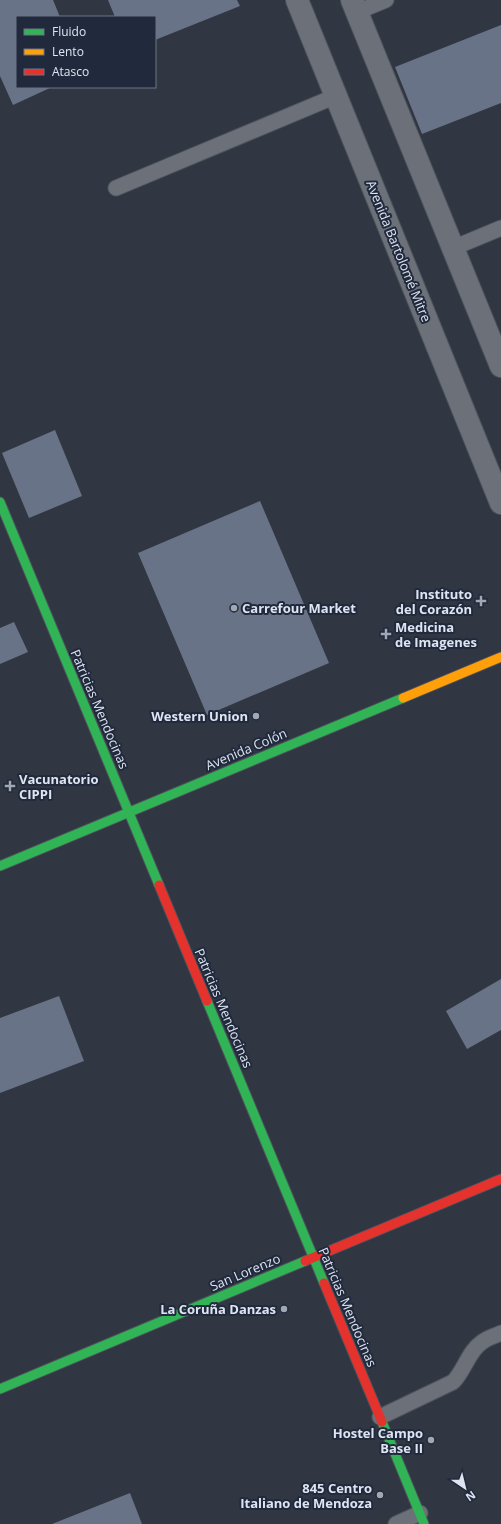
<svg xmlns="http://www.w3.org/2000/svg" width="501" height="1524" viewBox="0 0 501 1524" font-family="'Open Sans',sans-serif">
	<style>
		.building { fill: #697387 }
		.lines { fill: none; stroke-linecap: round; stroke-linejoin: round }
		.lane-casing { stroke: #4e535c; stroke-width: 17 }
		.street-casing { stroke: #4e535c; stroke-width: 24 }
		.fast-casing { stroke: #4e535c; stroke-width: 11 }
		.slow-casing { stroke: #4e535c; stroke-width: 11 }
		.jam-casing { stroke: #4e535c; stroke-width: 11 }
		.lane { stroke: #6b7079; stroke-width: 15 }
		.street { stroke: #6b7079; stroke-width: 22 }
		.fast { stroke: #30b455; stroke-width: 9 }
		.slow { stroke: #ff9f0a; stroke-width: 9 }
		.jam { stroke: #e5322d; stroke-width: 9 }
		.poi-dot { fill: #a1a8b4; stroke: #212a3d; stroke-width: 1.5 }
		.labels { text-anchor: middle; stroke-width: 4; stroke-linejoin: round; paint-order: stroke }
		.street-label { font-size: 13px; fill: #dee5f1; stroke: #212a3d }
		.poi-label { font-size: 13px; font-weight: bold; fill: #dee5f1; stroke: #212a3d; text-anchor: end }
	</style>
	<rect width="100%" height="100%" fill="#313742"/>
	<path class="building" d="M 0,0 L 53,0 L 60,17 L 17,17 L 17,87 L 52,87 L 13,105 L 0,76 Z
		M 108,0 L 237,0 L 240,6 L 155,40 L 155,17 L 115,17 Z
		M 501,25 L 501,103 L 422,134 L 395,67 Z
		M 55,430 L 82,496 L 29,518 L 2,453 Z
		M 260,501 L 329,663 L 207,715 L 138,553 Z
		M 14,622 L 28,652 L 0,664 L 0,628 Z
		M 501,979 L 501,1030 L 467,1049 L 446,1011 Z
		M 59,996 L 84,1061 L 0,1093 L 0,1018 Z
		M 130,1493 L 142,1524 L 52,1524 Z"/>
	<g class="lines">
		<g class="lane-casing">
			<path id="lane" d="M 357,12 L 386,0
				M 116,188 L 336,96
				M 453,248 L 501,228
				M 380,1417 L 453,1382 C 464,1371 469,1351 481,1343 C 486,1338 495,1336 501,1333
				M 396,1524 L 420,1513"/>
		</g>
		<g class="street-casing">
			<path id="street" d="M 297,0 L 501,503
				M 352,0 L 501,366"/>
		</g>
		<g class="fast-casing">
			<path id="fast" d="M 0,502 L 159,885
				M 0,866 L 403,698
				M 207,1001 L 324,1283
				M 0,1389 L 305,1261
				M 382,1422 L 424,1524"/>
		</g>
		<g class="slow-casing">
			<path id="slow" d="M 403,698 L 501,657"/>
		</g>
		<g class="jam-casing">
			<path id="jam" d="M 159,885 L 207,1001
				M 305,1261 L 501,1179
				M 324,1283 L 382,1422"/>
		</g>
		<use href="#lane" class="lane"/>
		<use href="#street" class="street"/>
		<use href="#fast" class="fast"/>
		<use href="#slow" class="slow"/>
		<use href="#jam" class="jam"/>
	</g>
	<g class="poi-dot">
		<path d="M479 595h4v4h4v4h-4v4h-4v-4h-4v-4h4z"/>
		<circle cx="234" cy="608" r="4"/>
		<path d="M384 628h4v4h4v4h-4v4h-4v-4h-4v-4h4z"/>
		<circle cx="256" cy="716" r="4"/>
		<path d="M8 780h4v4h4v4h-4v4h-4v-4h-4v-4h4z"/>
		<circle cx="284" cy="1309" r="4"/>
		<circle cx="431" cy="1440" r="4"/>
		<circle cx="380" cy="1495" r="4"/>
	</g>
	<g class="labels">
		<g class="street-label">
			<text transform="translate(399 251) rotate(68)" y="5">Avenida Bartolomé Mitre</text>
			<text transform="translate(100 709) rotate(67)" y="5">Patricias Mendocinas</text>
			<text transform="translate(246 749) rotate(-23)" y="5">Avenida Colón</text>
			<text transform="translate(224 1008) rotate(67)" y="5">Patricias Mendocinas</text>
			<text transform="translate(245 1272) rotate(-23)" y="5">San Lorenzo</text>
			<text transform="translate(348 1307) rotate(67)" y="5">Patricias Mendocinas</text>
		</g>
		<g class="poi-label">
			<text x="472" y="599">Instituto<tspan x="472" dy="15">del Corazón</tspan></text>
			<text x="242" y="613" text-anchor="start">Carrefour Market</text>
			<text x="395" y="632" text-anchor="start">Medicina<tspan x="395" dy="15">de Imagenes</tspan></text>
			<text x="248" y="721">Western Union</text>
			<text x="19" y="784" text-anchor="start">Vacunatorio<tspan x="19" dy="15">CIPPI</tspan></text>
			<text x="276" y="1314">La Coruña Danzas</text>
			<text x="423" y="1438">Hostel Campo<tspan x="423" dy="15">Base II</tspan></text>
			<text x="372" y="1493">845 Centro<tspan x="372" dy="15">Italiano de Mendoza</tspan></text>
		</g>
	</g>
	<rect x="16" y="16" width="140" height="72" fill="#212a3d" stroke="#6d7585"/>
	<rect x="24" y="29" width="20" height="6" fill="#30b455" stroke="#6d7585"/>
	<text x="52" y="36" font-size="12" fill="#dee5f1">Fluido</text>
	<rect x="24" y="49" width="20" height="6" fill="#ff9f0a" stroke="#6d7585"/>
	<text x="52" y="56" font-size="12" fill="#dee5f1">Lento</text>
	<rect x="24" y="69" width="20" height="6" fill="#e5322d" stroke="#6d7585"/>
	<text x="52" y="76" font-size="12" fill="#dee5f1">Atasco</text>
	<g transform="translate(465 1488) rotate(145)" stroke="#212a3d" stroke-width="3" paint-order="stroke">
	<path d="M0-3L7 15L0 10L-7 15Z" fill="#dee5f1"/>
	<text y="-6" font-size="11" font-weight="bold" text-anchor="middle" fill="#dee5f1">N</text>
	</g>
</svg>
